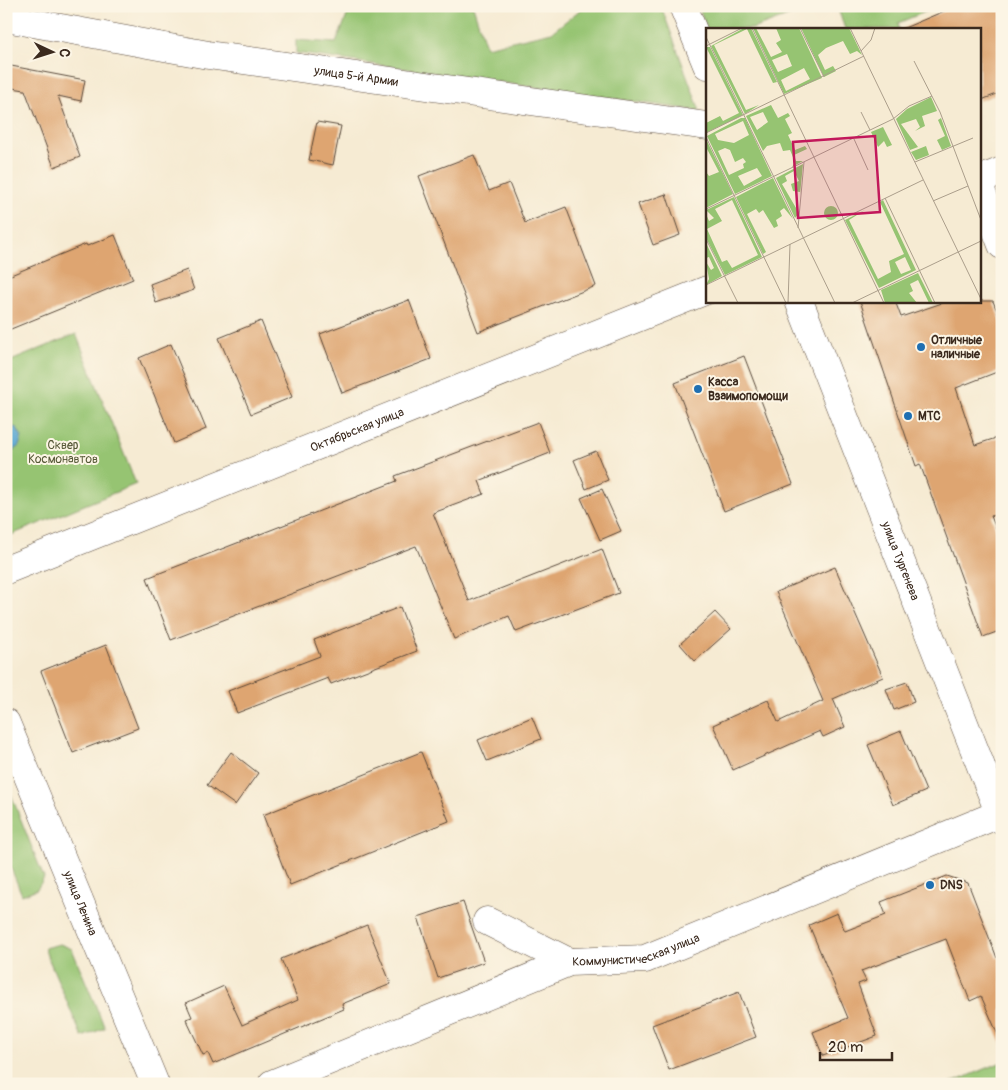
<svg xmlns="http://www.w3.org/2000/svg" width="1008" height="1090" viewBox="0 0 1008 1090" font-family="Pangolin,sans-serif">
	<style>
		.green { fill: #96c472; stroke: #687748 }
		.water { fill: #5aa7d3; stroke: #4a6878 }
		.building { fill: #dea571 }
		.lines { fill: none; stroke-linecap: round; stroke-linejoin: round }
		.minor-casing { stroke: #574739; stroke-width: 29 }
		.minor { stroke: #fff; stroke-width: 28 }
		.poi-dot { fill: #1f6fb2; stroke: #fcf5e5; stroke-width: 2 }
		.labels { text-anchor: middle; stroke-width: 4; stroke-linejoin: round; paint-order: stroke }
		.street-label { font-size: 12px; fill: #3b2a1e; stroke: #fcf5e5 }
		.poi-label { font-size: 12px; font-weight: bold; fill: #3b2a1e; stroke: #fcf5e5; text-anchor: start }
		.park-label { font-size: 12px; fill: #565837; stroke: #fcf5e5 }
		.inset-road { fill: none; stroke: #ab9e8b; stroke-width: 1 }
		.view { fill: #c2185b; fill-opacity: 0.15; stroke: #c2185b; stroke-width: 2.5 }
		.inset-edge { fill: none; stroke: #3b2a1e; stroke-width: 2.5 }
	</style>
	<rect width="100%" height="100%" fill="#fcf5e5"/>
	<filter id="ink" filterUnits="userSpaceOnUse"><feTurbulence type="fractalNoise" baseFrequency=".02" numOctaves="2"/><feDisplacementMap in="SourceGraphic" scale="10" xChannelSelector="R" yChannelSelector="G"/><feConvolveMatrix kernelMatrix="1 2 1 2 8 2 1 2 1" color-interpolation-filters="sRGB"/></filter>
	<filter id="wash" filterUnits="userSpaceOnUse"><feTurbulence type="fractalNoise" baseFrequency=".0096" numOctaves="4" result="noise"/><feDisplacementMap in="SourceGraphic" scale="20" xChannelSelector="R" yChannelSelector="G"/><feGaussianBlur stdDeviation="1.12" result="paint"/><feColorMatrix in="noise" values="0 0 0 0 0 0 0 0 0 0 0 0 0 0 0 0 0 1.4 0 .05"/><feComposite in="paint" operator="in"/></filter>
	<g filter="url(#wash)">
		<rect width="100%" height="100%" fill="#f6ebd3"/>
		<path class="green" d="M 351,6 L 473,6 L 486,47 L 552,32 L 585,6 L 661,6 L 700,111 L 296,53 L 296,40 L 336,43 Z
			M 698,6 L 736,6 L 737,9 L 745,6 L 815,6 L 752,29 L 707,29 Z
			M 837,6 L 939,6 L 898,23 L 899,29 L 845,29 Z
			M 76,334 L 136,484 L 6,537 L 6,363 Z
			M 6,782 L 44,878 L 37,889 L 22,895 L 6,856 Z
			M 60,944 L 72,949 L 105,1028 L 82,1037 L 44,948 Z
			M 1002,1062 L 1002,1084 L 949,1084 Z"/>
		<path class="water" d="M 6,425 L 17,428 L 22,437 L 19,446 L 13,451 L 6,451 Z"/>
		<g id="blocks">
			<path class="building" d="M 956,6 L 1002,6 L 1002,92 L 979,101 L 979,29 L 902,29 Z
				M 6,65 L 85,80 L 81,101 L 58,96 L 80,157 L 54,167 L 25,90 L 6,87 Z
				M 317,122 L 341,126 L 333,165 L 309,160 Z
				M 474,155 L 489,191 L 509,183 L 525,223 L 566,207 L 596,286 L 478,332 L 419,176 Z
				M 666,194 L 680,235 L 653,245 L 638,204 Z
				M 115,235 L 133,279 L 6,331 L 6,277 L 86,244 L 87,246 Z
				M 187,270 L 194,290 L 156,303 L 150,284 Z
				M 409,300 L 431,359 L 342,393 L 320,334 Z
				M 860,301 L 895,301 L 901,317 L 948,301 L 993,301 L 1002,324 L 1002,370 L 956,388 L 975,445 L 1002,436 L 1002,514 L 991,516 L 1002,544 L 1002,630 L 983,637 L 920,464 L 916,466 Z
				M 261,321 L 292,397 L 251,414 L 219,338 Z
				M 171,344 L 206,429 L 174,443 L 139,358 Z
				M 744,356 L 793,484 L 724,511 L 675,383 Z
				M 538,422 L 550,453 L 479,481 L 484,494 L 433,513 L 469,601 L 602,549 L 619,593 L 516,632 L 509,616 L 454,639 L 416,546 L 171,640 L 147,578 L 397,481 L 395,476 Z
				M 596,451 L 608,480 L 586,489 L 574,460 Z
				M 602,489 L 621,531 L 600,540 L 581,498 Z
				M 835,567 L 883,677 L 833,699 L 845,727 L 823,737 L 820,731 L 733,770 L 713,725 L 768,700 L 778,722 L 823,701 L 776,592 Z
				M 400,607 L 417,651 L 331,684 L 328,678 L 237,713 L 228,691 L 320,656 L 314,640 Z
				M 715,612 L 731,629 L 695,661 L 680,644 Z
				M 106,645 L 138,728 L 73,753 L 41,671 Z
				M 907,682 L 914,702 L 894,710 L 886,689 Z
				M 532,717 L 541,739 L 487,761 L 478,740 Z
				M 901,731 L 926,791 L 893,805 L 868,745 Z
				M 231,752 L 258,773 L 235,805 L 207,785 Z
				M 421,752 L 449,821 L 290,885 L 263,815 Z
				M 947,876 L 968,883 L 997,958 L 1002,956 L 1002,1044 L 981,996 L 970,1001 L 946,939 L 861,971 L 866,981 L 858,984 L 877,1036 L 823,1056 L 813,1032 L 848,1018 L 809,925 L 837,913 L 845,931 L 886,915 L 881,902 Z
				M 463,902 L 484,962 L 438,978 L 418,917 Z
				M 367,925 L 391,984 L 342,1004 L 344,1009 L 213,1064 L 208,1053 L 203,1055 L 186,1019 L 192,1017 L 186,1003 L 224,986 L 242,1025 L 298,1000 L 281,959 Z
				M 739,992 L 756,1037 L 669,1070 L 652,1025 Z"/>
		</g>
	</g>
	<g filter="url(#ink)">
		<use href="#blocks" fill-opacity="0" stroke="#574739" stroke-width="1"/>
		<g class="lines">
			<g class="minor-casing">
				<g id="minor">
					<path d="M 683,6 L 707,65"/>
					<path id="s1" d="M 6,18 L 208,55 L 707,126"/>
					<path d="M 979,180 L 1002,171"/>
					<path d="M 979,185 L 1002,245"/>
					<path id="s2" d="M 799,301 L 1002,820"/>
					<path id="s3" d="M 6,570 L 707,290"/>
					<path id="s4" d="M 6,723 L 155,1084"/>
					<path d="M 487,921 L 569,962"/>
					<path id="s5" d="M 272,1084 L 569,962 L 645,959 L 999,814"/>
				</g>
			</g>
			<use href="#minor" class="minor"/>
		</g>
	</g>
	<g class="poi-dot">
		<circle cx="921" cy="347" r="5"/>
		<circle cx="698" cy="389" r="5"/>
		<circle cx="908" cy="416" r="5"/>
		<circle cx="930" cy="885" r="5"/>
	</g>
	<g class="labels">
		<g class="street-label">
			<text dy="4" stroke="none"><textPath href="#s1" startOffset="355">улица 5-й Армии</textPath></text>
			<text dy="4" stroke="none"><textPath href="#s3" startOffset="378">Октябрьская улица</textPath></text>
			<text dy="4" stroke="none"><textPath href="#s2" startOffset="279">улица Тургенева</textPath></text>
			<text dy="4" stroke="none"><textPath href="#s4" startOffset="195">улица Ленина</textPath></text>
			<text dy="4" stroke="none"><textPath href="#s5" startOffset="390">Коммунистическая улица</textPath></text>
		</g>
		<g class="poi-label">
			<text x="931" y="344">Отличные<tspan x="931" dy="14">наличные</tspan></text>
			<text x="708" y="386">Касса<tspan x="708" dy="14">Взаимопомощи</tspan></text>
			<text x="918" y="420">МТС</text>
			<text x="940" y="889">DNS</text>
		</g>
		<g class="park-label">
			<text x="63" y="449">Сквер<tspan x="63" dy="14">Космонавтов</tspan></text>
		</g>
	</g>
	<g transform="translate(706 28)">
		<rect width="275" height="275" fill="#f6ebd3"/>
		<path d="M 38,0 L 45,0 L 71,54 L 67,55 L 41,1 L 8,17 L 40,82 L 53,77 L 39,86 L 5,18 ZM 47,0 L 50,0 L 65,29 L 76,24 L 70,15 L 75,12 L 70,0 L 93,0 L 116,50 L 78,66 ZM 81,26 L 86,38 L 72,44 L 66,32 ZM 98,40 L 104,51 L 80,63 L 75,52 ZM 95,0 L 143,0 L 156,27 L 151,23 L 144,26 L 137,13 L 120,20 L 112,27 L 119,42 L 127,38 L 130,43 L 118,49 ZM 0,19 L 4,19 L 37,87 L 0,105 L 0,95 L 14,88 L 17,93 L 33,85 ZM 225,69 L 231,83 L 216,88 L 219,98 L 209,103 L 214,99 L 210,91 L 195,96 L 212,119 L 204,122 L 190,91 L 201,81 ZM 65,77 L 72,90 L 82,85 L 84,88 L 79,91 L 86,105 L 82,107 L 89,122 L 99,118 L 101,121 L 88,127 L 90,133 L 97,133 L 86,139 L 89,134 L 84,122 L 77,123 L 74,115 L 61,118 L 57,123 L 40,88 ZM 57,84 L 62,94 L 51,102 L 44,89 ZM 35,90 L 39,90 L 66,148 L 29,166 L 1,108 ZM 37,93 L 43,107 L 28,115 L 12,112 L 9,106 ZM 19,120 L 24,122 L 29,134 L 37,130 L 40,134 L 37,136 L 38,140 L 23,147 L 12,123 ZM 51,140 L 56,148 L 38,158 L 32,148 ZM 235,90 L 245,118 L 236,122 L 231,112 L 239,108 L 232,92 ZM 177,99 L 186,117 L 181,119 L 178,113 L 172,119 L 165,104 ZM 0,111 L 27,166 L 0,180 L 0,144 L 3,148 L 13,144 L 0,119 ZM 220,118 L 223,127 L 210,132 L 205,124 ZM 97,136 L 94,167 L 94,164 L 87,163 L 85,156 L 93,153 L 88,143 L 79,148 L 81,153 L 76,156 L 93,185 L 89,190 L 70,150 ZM 67,150 L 87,191 L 78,180 L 74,183 L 76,188 L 70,192 L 72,198 L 68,200 L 57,182 L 53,185 L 50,181 L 41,186 L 60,224 L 57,226 L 30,169 ZM 28,169 L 56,229 L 19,247 L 0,210 L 0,186 L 3,193 L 8,190 L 0,182 ZM 26,172 L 52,227 L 26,240 L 21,232 L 16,234 L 1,201 L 16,193 L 9,181 ZM 177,172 L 210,242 L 173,260 L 139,192 L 159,182 L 143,192 L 172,251 L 185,244 L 183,233 L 198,226 L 174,174 ZM 199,229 L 205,242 L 195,246 L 189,234 ZM118 185a7 7 0 1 1 14 0a7 7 0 1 1-14 0ZM 0,215 L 16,248 L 0,257 L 3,251 L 0,234 L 5,242 L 8,240 L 3,229 L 0,230 ZM 212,245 L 227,275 L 223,275 L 212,252 L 204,256 L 207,263 L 203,265 L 211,275 L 179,275 L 175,262 Z" fill="#96c472" fill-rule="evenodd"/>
		<path class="inset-road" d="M 46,0 L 178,275M 94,0 L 118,49M 144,0 L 275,271M 0,9 L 129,275M 0,18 L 36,0M 155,23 L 165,12 L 169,0M 208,33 L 234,84 L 275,192M 155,84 L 164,102M 0,105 L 158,28M 0,109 L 80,275M 148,111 L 162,142M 209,134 L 267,110M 179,170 L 229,275M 227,173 L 262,158M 0,181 L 187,91 L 203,78 L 226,68M 92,200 L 98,134M 0,211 L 32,275M 0,257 L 217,152M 82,275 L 84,216M 146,275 L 275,213"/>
		<path class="view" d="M 169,108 L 174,184 L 92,190 L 87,114 Z"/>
		<rect width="275" height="275" class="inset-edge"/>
	</g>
	<rect width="1008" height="1090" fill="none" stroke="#fcf5e5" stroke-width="25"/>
	<g transform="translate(52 52) rotate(94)" stroke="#fcf5e5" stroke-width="4" paint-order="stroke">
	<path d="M0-4L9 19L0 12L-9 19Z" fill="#3b2a1e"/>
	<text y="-8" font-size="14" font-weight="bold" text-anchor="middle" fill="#3b2a1e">С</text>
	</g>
	<path d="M820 1052v8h72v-8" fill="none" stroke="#3b2a1e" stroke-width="2.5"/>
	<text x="828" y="1052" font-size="15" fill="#3b2a1e" stroke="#fcf5e5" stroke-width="4" paint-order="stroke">20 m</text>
</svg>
